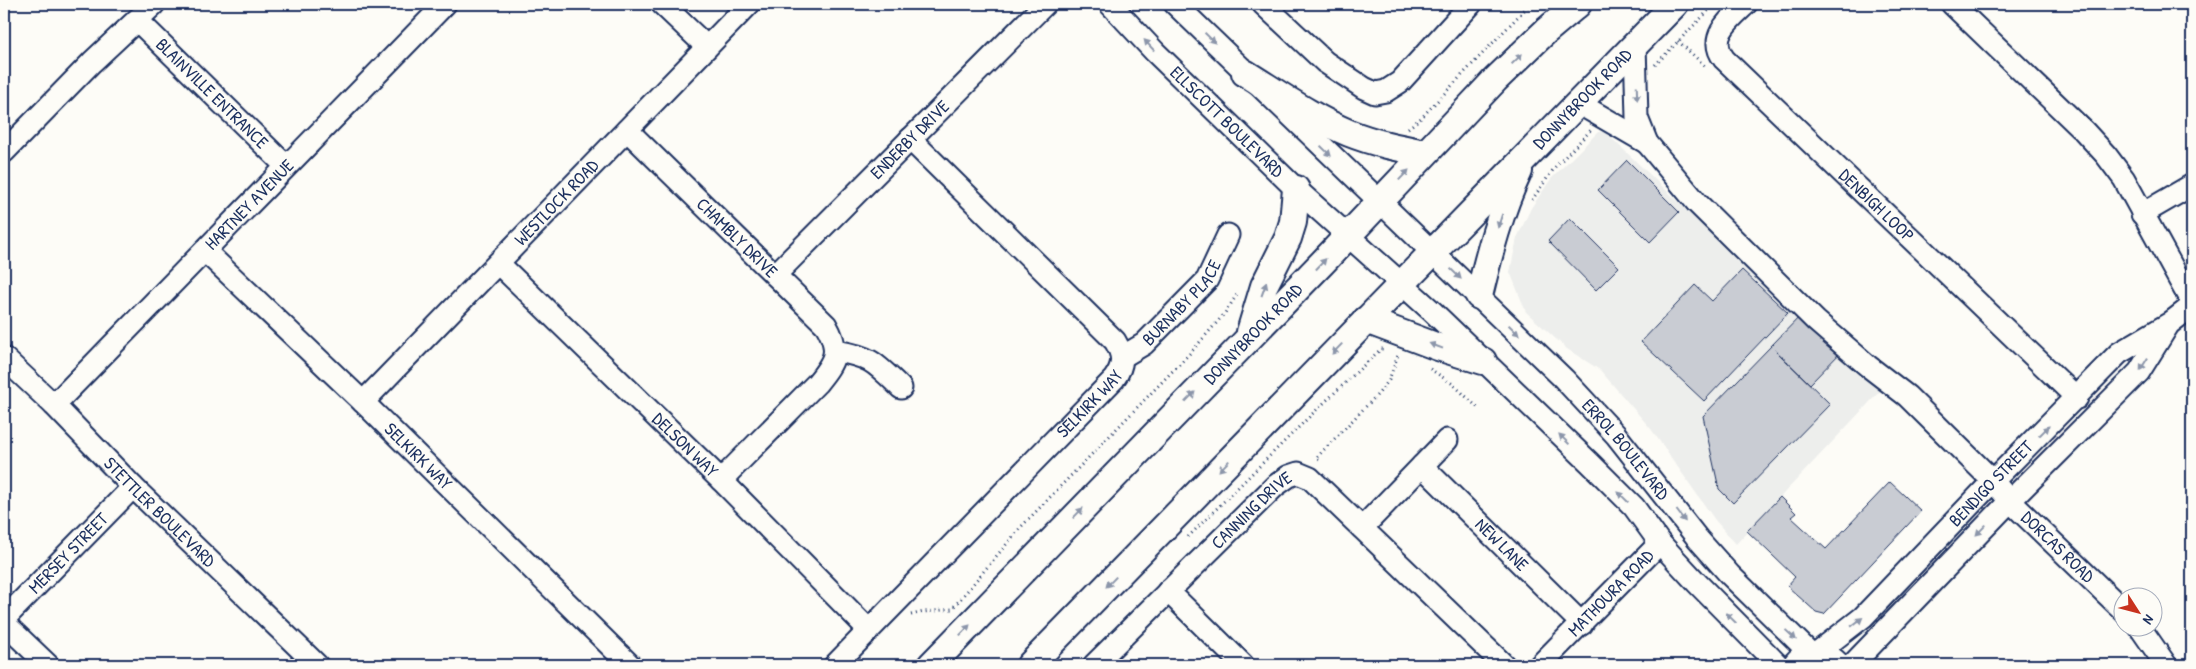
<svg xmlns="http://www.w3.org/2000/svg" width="2196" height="669" viewBox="0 0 2196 669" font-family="'Patrick Hand',sans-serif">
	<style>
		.built { fill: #edeeec }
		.building { fill: #c9ccd3; stroke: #1b2f5e }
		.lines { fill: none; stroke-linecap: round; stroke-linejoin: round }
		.minor-casing { stroke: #1b2f5e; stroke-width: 25 }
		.major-casing { stroke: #1b2f5e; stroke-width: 30 }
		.path { stroke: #1b2f5e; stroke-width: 3; stroke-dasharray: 1 4; stroke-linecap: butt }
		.minor { stroke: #fdfcf7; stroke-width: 21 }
		.major { stroke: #fdfcf7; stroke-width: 26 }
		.oneway { fill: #8c96aa }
		.labels { text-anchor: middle; stroke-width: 4; stroke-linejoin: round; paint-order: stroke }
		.street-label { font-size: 18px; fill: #1b2f5e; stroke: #fdfcf7 }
	</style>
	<rect width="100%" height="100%" fill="#fdfcf7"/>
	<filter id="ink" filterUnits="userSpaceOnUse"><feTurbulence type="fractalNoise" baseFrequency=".02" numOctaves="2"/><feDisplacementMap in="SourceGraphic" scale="10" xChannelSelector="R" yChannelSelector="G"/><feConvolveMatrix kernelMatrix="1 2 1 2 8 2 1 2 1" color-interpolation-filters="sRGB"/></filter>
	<g filter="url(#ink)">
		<path class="built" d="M 1604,131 L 1829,345 L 1884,387 L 1736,544 L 1715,520 L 1651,429 L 1600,370 L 1567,349 L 1526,312 L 1510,272 L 1517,238 L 1531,208 L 1551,179 L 1598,132 Z"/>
		<path class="building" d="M 1627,160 L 1679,212 L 1650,242 L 1598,190 Z
			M 1570,218 L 1619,267 L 1596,290 L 1548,241 Z
			M 1742,270 L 1788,313 L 1704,401 L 1641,342 L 1695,285 L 1712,301 Z
			M 1805,311 L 1845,348 L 1810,384 L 1771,346 Z
			M 1771,346 L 1830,404 L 1733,503 L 1719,489 L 1703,416 Z
			M 1890,482 L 1921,511 L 1824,614 L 1816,612 L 1787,586 L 1795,577 L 1747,531 L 1780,497 L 1796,513 L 1791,517 L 1826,549 Z"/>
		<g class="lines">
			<g class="minor-casing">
				<g id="minor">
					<path d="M 662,4 L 707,47"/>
					<path id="s1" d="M 1110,4 L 1155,52 L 1296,189 L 1433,312 L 1591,464 L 1634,507 L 1660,543 L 1697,583 L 1778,665"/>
					<path id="s2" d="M 1175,4 L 1564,379 L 1616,435 L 1698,539 L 1730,575 L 1810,653"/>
					<path d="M 1263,4 L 1325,62 L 1364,88 L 1375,93 L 1386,91 L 1400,82 L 1471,4"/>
					<path id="s3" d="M 1746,4 C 1730,19 1707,37 1724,59 L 2077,398"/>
					<path d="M 1952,4 L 2084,131 L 2106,155 L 2124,179 L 2192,303"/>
					<path id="s4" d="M 137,20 L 286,166"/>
					<path id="s5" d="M 1635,44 L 1637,118 L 1647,143 L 1697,203 L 1816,321 L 1868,366 L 1907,396 L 1993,481 L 2010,501 L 2124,611"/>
					<path d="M 1578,103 L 1647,143"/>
					<path id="s6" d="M 627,130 L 826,325 C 841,351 835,361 817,383 L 721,480"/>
					<path d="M 4,152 L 92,62 L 154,4"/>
					<path d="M 2142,214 L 2192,185"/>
					<path id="s7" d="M 205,251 L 363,402 L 630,665"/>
					<path id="s8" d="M 498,263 L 721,480 L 869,630"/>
					<path id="s9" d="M 775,275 L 1045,4"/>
					<path d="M 836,351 C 872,357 875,363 901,388"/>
					<path id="s10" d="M 1122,357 L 1144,344 L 1207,280 L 1228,235"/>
					<path id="s11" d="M 4,358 L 54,405 L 133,487 L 317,665"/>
					<path id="s12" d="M 363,402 L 749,4"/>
					<path id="s13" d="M 54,405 L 445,4"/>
					<path id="s14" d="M 1422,466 L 1582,624"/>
					<path d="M 1362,528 L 1447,440"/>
					<path d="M 1168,591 L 1243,665"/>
					<path id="s15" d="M 4,619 L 133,487"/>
					<path d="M 4,623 L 48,665"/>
					<path d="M 2139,626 L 2166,665"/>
					<path id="s16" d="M 1818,652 L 1863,617 L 1993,481 L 2119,353 L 2170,323 L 2192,306"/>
					<path id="s17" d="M 835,665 L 1114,379 C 1124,365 1124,356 1115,341 L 910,139"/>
					<path id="s18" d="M 1094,665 L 1275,486 L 1289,476 L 1298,473 L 1310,478 L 1504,665"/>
					<path id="s19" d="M 1540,665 L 1660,543"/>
					<path d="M 1793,665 C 1805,647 1828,650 1840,665"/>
					<path d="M 1852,665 L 2010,501 L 2139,372 L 2167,327"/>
				</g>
			</g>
			<g class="major-casing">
				<g id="major">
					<path d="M 1245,73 C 1279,94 1313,118 1349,133 C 1374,143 1399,148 1425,153"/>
					<path d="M 1479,296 C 1489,254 1500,211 1519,171"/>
					<path d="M 1366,320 L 1438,347 L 1483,361"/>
					<path d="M 1250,332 L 1264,286 L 1288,238 L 1293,222 L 1296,189"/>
					<path id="s20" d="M 931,665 L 1323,262 L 1495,80 L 1546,31 L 1578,4"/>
					<path id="s21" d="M 1030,665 L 1675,4"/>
				</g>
			</g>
			<path class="path" d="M 1678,41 L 1705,66
				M 1655,65 L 1715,4
				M 1408,128 L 1421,118 L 1530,4
				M 1532,200 L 1555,167 L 1591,130
				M 1430,369 L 1453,384 L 1478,408
				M 1319,460 L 1316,458 L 1379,393 L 1389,380 L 1398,355
				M 1188,537 L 1308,418 L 1381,349 L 1383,349
				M 911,615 L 924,612 L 952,609 L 1021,527 L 1194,349 L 1225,313 L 1238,293"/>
			<use href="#minor" class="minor"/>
			<use href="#major" class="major"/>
		</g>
		<defs><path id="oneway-solid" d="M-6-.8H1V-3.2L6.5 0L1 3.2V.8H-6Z" transform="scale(1.25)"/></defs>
		<g class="oneway">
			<use href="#oneway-solid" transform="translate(1210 38) rotate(44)"/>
			<use href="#oneway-solid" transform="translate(1149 45) rotate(-133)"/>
			<use href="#oneway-solid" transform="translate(1517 59) rotate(-44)"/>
			<use href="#oneway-solid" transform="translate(1637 93) rotate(88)"/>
			<use href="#oneway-solid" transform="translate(1326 151) rotate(44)"/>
			<use href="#oneway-solid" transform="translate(1404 175) rotate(-46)"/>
			<use href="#oneway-solid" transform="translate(1500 221) rotate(108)"/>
			<use href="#oneway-solid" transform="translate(1321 264) rotate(-47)"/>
			<use href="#oneway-solid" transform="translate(1456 274) rotate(44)"/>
			<use href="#oneway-solid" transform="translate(1264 289) rotate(-70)"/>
			<use href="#oneway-solid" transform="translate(1514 330) rotate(44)"/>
			<use href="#oneway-solid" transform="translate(1436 346) rotate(-159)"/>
			<use href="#oneway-solid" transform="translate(1337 349) rotate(134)"/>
			<use href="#oneway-solid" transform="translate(2144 364) rotate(122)"/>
			<use href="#oneway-solid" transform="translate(1190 397) rotate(-46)"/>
			<use href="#oneway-solid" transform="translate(2044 431) rotate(-45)"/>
			<use href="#oneway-solid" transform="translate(1564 439) rotate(-136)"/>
			<use href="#oneway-solid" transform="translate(1224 466) rotate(134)"/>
			<use href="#oneway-solid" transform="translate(1623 497) rotate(-135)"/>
			<use href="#oneway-solid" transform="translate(1078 513) rotate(-46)"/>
			<use href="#oneway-solid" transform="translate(1681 516) rotate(53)"/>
			<use href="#oneway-solid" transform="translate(1981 530) rotate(134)"/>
			<use href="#oneway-solid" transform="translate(1111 582) rotate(134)"/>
			<use href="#oneway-solid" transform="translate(1731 618) rotate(-135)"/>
			<use href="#oneway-solid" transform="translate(1857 622) rotate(-38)"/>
			<use href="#oneway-solid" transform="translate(965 630) rotate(-46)"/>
			<use href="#oneway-solid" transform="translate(1791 635) rotate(43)"/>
		</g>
	</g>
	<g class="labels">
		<g class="street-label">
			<text dy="6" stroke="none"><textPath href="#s4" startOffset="105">BLAINVILLE ENTRANCE</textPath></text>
			<text dy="6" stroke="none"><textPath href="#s21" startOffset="791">DONNYBROOK ROAD</textPath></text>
			<text dy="6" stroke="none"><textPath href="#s1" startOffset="166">ELLSCOTT BOULEVARD</textPath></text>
			<text dy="6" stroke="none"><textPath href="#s9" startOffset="191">ENDERBY DRIVE</textPath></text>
			<text dy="6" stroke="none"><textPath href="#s12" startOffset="278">WESTLOCK ROAD</textPath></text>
			<text dy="6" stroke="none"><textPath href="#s13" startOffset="280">HARTNEY AVENUE</textPath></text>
			<text dy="6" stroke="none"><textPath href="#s3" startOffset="278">DENBIGH LOOP</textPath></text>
			<text dy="6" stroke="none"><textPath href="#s6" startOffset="154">CHAMBLY DRIVE</textPath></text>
			<text dy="6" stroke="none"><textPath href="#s10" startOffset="82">BURNABY PLACE</textPath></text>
			<text dy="6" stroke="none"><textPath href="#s20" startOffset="462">DONNYBROOK ROAD</textPath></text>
			<text dy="6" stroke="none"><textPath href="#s17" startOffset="365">SELKIRK WAY</textPath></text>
			<text dy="6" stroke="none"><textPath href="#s8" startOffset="261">DELSON WAY</textPath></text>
			<text dy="6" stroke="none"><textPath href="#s2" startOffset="634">ERROL BOULEVARD</textPath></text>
			<text dy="6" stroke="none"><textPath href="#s7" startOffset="296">SELKIRK WAY</textPath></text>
			<text dy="6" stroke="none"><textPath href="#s16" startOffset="242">BENDIGO STREET</textPath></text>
			<text dy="6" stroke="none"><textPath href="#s11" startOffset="219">STETTLER BOULEVARD</textPath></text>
			<text dy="6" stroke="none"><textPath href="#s18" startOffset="221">CANNING DRIVE</textPath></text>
			<text dy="6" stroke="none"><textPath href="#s14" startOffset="112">NEW LANE</textPath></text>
			<text dy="6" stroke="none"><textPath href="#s5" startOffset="678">DORCAS ROAD</textPath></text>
			<text dy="6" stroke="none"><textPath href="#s15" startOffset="92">MERSEY STREET</textPath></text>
			<text dy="6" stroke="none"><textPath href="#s19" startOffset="101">MATHOURA ROAD</textPath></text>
		</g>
	</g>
	<rect width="2196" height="669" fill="none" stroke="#fdfcf7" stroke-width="20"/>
	<rect x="10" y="10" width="2176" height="649" fill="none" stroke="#1b2f5e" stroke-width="2" filter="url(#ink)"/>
	<g transform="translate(2138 612) rotate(126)"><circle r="24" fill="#fdfcf7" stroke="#a3aaba"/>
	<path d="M0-4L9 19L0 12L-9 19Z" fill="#c8321e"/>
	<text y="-8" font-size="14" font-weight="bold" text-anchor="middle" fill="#1b2f5e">N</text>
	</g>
</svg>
